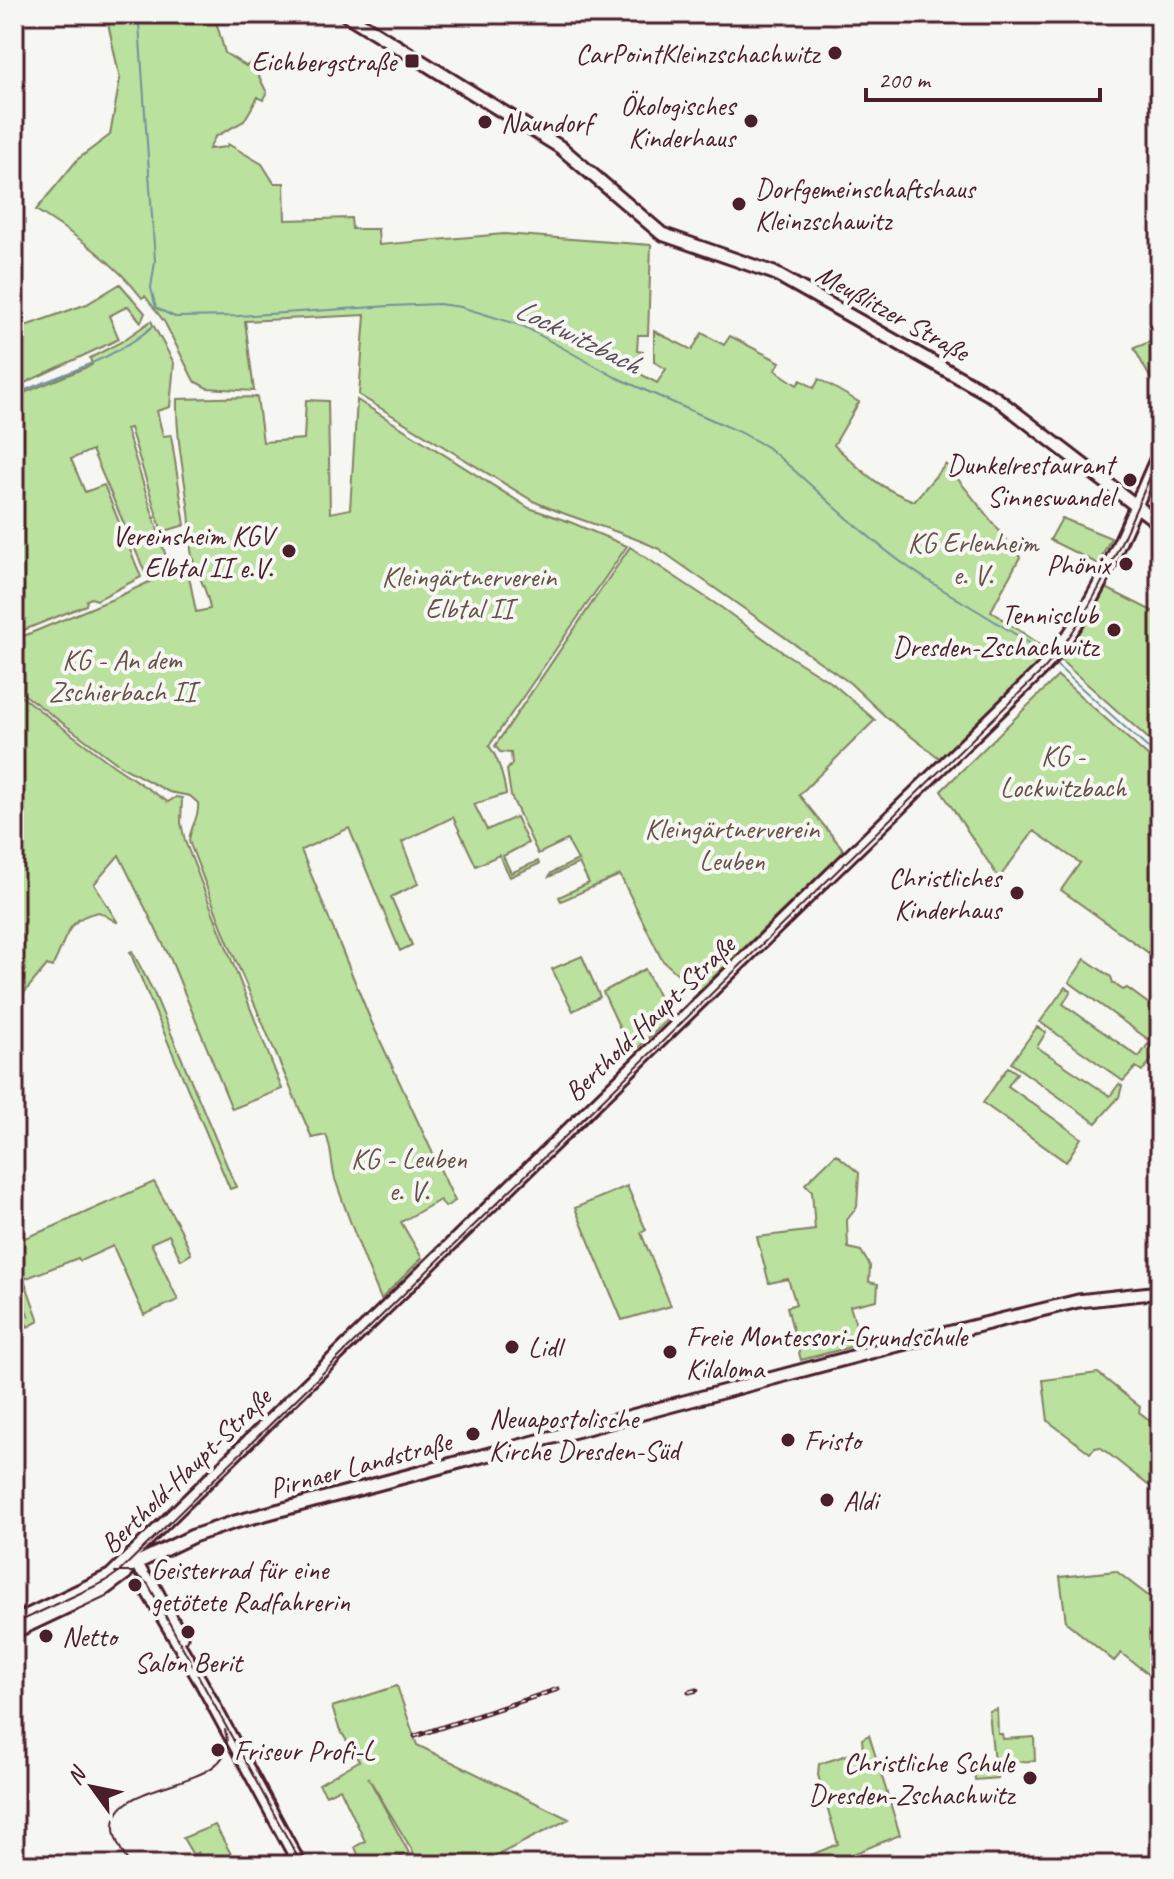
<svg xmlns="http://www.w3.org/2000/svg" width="1174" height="1879" viewBox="0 0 1174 1879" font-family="Caveat,sans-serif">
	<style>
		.green { fill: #bae19d; stroke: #828064; stroke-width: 2 }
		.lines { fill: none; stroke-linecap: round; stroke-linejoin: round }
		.stream { stroke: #72919b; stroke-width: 2 }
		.secondary-casing { stroke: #4a1f2b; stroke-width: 17 }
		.secondary { stroke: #f6f6f2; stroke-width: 11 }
		.tram { stroke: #4a1f2b; stroke-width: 2 }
		.rail-casing { stroke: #4a1f2b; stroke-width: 5 }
		.rail { stroke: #f6f6f2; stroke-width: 2; stroke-dasharray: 6; stroke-linecap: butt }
		.poi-dot { fill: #4a1f2b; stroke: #f6f6f2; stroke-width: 3 }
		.labels { text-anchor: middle; stroke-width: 8; stroke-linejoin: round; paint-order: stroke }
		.poi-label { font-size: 28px; fill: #4a1f2b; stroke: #f6f6f2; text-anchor: start }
		.street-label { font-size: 28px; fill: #4a1f2b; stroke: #f6f6f2 }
		.park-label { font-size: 28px; fill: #665048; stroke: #f6f6f2 }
		.water-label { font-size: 30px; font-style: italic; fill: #5a4e5a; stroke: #f6f6f2 }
	</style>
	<rect width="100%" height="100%" fill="#f6f6f2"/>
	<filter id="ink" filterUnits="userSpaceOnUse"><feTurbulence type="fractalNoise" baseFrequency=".0125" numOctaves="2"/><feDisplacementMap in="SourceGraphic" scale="16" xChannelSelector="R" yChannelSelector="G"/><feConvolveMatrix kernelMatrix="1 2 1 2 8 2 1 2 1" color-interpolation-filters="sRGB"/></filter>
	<g filter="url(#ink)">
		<path class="green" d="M 106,14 L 214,14 L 225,53 L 246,66 L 252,62 L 267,93 L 263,100 L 258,97 L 244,121 L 215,137 L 209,149 L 226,147 L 228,144 L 262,164 L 274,183 L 284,183 L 285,220 L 351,218 L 352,229 L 378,229 L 379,245 L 504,234 L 651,245 L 648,335 L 638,335 L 637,351 L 643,352 L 636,358 L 631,369 L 657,383 L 666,369 L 654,362 L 654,331 L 692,350 L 702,333 L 724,345 L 730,336 L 780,362 L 775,370 L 797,385 L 801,380 L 814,388 L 819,379 L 859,402 L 834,445 C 863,472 877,487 914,501 L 946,464 L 1020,557 L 991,611 L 1048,650 L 1041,661 L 942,760 L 887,718 L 850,683 L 659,549 C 618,529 574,520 533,501 L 359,395 L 365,315 L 245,321 L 254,391 L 207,388 L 194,381 L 165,323 L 145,296 L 142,298 C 114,261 75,235 36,210 L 78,159 L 110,135 L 120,79 Z
			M 120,284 L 145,313 L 141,322 L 128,306 L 109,316 L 119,339 L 14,388 L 14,330 L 87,304 Z
			M 151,321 L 174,363 L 170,407 L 157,411 L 163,436 L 171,435 L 185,525 L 162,532 L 130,428 L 126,429 L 169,566 L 147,577 L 92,450 L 71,459 L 85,492 L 104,485 L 141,577 L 97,600 L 91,598 L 87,600 L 86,605 L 14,634 L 14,397 L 92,365 L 90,358 L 121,342 Z
			M 1160,338 L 1160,396 L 1134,348 Z
			M 257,397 L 263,442 L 304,439 L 306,400 L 328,401 L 330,513 L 350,509 L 357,400 L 529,508 L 570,522 L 627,546 L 489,746 C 498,757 504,779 506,794 L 474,804 L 487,830 L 516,817 L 528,843 L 503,856 L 511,873 L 538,861 L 539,864 L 510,877 L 499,855 L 476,866 L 453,817 L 402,842 L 418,884 L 391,897 L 412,945 L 400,951 L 349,828 L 301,850 L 371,1021 L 455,1201 L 445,1207 L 440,1200 L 401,1222 L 422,1258 L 381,1299 C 364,1259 349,1220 335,1179 C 331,1165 332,1148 326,1135 L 312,1138 L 227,940 L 189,841 C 190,827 200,817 198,803 L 190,796 L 169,792 L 122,767 L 14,687 L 14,640 L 113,599 L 183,566 L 187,566 L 196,612 L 210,609 C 208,590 197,575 192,556 C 189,541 191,526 189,512 C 184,473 176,438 177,399 Z
			M 1062,518 L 1111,538 L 1098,564 L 1050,540 Z
			M 630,547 L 722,608 L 781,651 L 832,683 L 875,720 L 799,795 L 843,849 L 842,853 L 698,992 L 662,960 L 620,875 L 561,901 L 559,897 L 589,883 L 579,863 L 549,877 L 551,873 L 578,860 L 567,840 L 538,854 L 511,796 L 507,770 L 512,764 L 511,753 L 500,752 L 495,746 Z
			M 1106,588 L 1154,612 L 1160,606 L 1160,749 L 1059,659 L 1076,638 Z
			M 1058,676 L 1160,767 L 1160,961 L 1061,890 L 1080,863 L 1034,831 L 999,878 L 941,791 Z
			M 14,691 L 114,766 L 168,802 L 176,797 L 182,798 L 181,823 L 185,841 L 282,1089 L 232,1109 L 171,960 L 119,855 L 94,884 L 118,923 L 99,912 C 64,918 67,941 52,967 L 47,965 L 14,1005 Z
			M 132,951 L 154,993 L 236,1187 L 230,1189 L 130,952 Z
			M 582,956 L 600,997 L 573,1011 L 552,969 Z
			M 1085,959 L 1111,977 L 1113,983 L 1123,990 L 1127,988 L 1160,1012 L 1160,1041 L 1156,1045 L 1069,982 Z
			M 645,969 L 669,1018 L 634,1052 L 630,1050 L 603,992 Z
			M 1065,987 L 1071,991 L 1063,1004 L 1139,1057 L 1148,1044 C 1160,1054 1150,1062 1142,1071 L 1136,1067 L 1123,1081 L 1040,1022 Z
			M 1037,1027 L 1046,1032 L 1037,1047 L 1110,1096 L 1119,1084 L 1122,1086 L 1119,1097 L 1096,1123 L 1011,1063 Z
			M 1008,1067 L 1017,1073 L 1008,1086 L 1081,1138 L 1066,1162 L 983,1103 Z
			M 836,1154 L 859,1173 L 857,1207 L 847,1220 L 848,1248 L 861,1251 L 870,1266 L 869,1282 L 878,1284 L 877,1300 L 850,1306 L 862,1344 L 801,1360 L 787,1307 L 796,1304 L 788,1279 L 769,1283 L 757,1237 L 815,1230 L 812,1191 L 805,1184 Z
			M 154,1182 L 181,1230 L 191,1254 L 181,1260 L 169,1235 L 151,1243 L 178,1300 L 144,1315 L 113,1246 L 80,1261 L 78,1258 L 24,1279 L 39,1321 L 28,1327 L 22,1316 L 14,1320 L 14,1242 L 53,1227 Z
			M 627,1186 L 646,1230 L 641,1233 L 671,1306 L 622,1320 L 575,1208 Z
			M 1098,1373 L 1140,1407 L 1139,1412 L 1160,1428 L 1160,1485 L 1148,1485 L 1100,1447 L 1095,1448 L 1090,1453 L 1048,1421 L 1043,1380 Z
			M 1116,1571 L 1160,1605 L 1160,1683 L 1121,1653 L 1114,1661 L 1066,1622 L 1060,1577 Z
			M 397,1686 L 417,1745 L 569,1819 L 478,1865 L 421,1865 L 368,1777 L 409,1853 L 383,1865 L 362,1865 L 355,1847 L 365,1841 L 340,1788 L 326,1795 L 319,1784 L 359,1761 L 339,1728 L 332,1707 Z
			M 997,1709 L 998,1734 L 1002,1734 L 1003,1739 L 1034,1737 L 1035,1761 L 997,1762 L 998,1778 L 975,1780 L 974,1765 L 994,1763 L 989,1711 Z
			M 869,1735 L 900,1835 L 826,1865 L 795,1865 L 811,1855 L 838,1844 L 818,1775 L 819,1764 L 863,1750 L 862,1739 Z
			M 215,1825 L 237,1865 L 205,1865 L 198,1852 L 193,1855 L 183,1838 Z"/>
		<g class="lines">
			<path class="stream" d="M 135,14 L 139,24 L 155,261 L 151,288 L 156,308 L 175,317 L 238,316 L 390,306 L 439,304 L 461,307 L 523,326 L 615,377 L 742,433 L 767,447 C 811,483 851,525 897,559 C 945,595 999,620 1047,656
				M 14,395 C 60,374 115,360 153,326
				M 1054,663 L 1160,759
				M 14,1304 L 25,1307 L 29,1317"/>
			<g class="secondary-casing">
				<path id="secondary" d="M 345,14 L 560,147 L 662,234 L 774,273 L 996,398 L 1160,524
					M 137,1564 L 144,1577 L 148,1592 L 201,1682 L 300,1865
					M 110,1576 L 1042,669 C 1098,607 1126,526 1160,451
					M 144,1577 L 154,1587 L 181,1637
					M 14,1622 L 193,1536 L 235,1522 L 886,1348 L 1078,1301 L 1160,1292
					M 14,1632 L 103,1590 L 126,1573"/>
			</g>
			<use href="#secondary" class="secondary"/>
			<path class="tram" d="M 115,1572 L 132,1572 L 148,1584 L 302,1865
				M 14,1624 L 106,1581 L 120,1571 L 1043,670 C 1098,609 1126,529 1160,455
				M 130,1865 C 123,1853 113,1839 114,1825 C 116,1775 244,1793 225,1730"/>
			<g class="rail-casing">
				<path id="rail" d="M 689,1692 L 697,1690
					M 415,1736 L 558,1689"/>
			</g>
			<use href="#rail" class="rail"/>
		</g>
	</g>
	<g class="poi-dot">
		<circle cx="835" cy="53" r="8"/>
		<rect x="404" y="53" width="16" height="16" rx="4"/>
		<circle cx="751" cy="121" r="8"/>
		<circle cx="485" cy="122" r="8"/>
		<circle cx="739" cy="204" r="8"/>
		<circle cx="1130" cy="480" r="8"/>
		<circle cx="289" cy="551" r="8"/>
		<circle cx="1126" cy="564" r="8"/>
		<circle cx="1114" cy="630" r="8"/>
		<circle cx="1017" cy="893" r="8"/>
		<circle cx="512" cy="1347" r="8"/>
		<circle cx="670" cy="1352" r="8"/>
		<circle cx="473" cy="1434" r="8"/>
		<circle cx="788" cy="1440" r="8"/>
		<circle cx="827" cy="1500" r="8"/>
		<circle cx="135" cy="1585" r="8"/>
		<circle cx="188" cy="1632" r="8"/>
		<circle cx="46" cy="1636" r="8"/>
		<circle cx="218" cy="1750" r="8"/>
		<circle cx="1030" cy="1778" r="8"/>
	</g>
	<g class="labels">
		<g class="poi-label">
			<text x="819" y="63" text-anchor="end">CarPointKleinzschachwitz</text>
			<text x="396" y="71" text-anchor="end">Eichbergstraße</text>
			<text x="735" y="115" text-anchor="end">Ökologisches<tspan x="735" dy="32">Kinderhaus</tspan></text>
			<text x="501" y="132">Naundorf</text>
			<text x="755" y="198">Dorfgemeinschaftshaus<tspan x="755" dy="32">Kleinzschawitz</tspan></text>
			<text x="1114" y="474" text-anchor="end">Dunkelrestaurant<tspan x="1114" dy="32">Sinneswandel</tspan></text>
			<text x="273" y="545" text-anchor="end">Vereinsheim KGV<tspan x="273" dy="32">Elbtal II e.V.</tspan></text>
			<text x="1110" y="574" text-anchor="end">Phönix</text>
			<text x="1098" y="624" text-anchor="end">Tennisclub<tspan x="1098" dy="32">Dresden-Zschachwitz</tspan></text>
			<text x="1001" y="887" text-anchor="end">Christliches<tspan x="1001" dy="32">Kinderhaus</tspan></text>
			<text x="686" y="1346">Freie Montessori-Grundschule<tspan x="686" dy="32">Kilaloma</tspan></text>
			<text x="528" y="1357">Lidl</text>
			<text x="489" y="1428">Neuapostolische<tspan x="489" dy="32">Kirche Dresden-Süd</tspan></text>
			<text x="804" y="1450">Fristo</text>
			<text x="843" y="1510">Aldi</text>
			<text x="151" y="1579">Geisterrad für eine<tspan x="151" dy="32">getötete Radfahrerin</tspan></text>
			<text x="62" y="1646">Netto</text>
			<text x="188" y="1672" text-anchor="middle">Salon Berit</text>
			<text x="234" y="1760">Friseur Profi-L</text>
			<text x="1014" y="1772" text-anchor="end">Christliche Schule<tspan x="1014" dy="32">Dresden-Zschachwitz</tspan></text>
		</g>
		<g class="street-label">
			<text transform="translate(893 312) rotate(29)" y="10">Meußlitzer Straße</text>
			<text transform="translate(649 1018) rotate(-44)" y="10">Berthold-Haupt-Straße</text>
			<text transform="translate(360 1464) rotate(-15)" y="10">Pirnaer Landstraße</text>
			<text transform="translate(185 1470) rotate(-44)" y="10">Berthold-Haupt-Straße</text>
		</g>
		<g class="park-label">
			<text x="973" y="552">KG Erlenheim<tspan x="973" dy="32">e. V.</tspan></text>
			<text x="469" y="586">Kleingärtnerverein<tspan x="469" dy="32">Elbtal II</tspan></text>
			<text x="122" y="669">KG - An dem<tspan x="122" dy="32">Zschierbach II</tspan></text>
			<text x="1063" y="765">KG -<tspan x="1063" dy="32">Lockwitzbach</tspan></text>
			<text x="732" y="838">Kleingärtnerverein<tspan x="732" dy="32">Leuben</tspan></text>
			<text x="409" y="1168">KG - Leuben<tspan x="409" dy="32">e. V.</tspan></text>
		</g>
		<g class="water-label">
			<text transform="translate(578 336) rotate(26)" y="10">Lockwitzbach</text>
		</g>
	</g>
	<rect width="1174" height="1879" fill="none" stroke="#f6f6f2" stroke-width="48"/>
	<rect x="24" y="24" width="1126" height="1831" fill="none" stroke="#4a1f2b" stroke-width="3" filter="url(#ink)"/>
	<g transform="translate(92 1787) rotate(303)" stroke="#f6f6f2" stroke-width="6" paint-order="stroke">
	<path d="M0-6L14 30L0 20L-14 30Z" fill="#4a1f2b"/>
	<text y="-12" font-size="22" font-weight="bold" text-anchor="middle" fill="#4a1f2b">N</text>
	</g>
	<path d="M866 88v12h234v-12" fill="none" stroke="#4a1f2b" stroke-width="4"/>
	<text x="878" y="88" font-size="24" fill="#4a1f2b" stroke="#f6f6f2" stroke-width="6" paint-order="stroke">200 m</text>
</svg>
